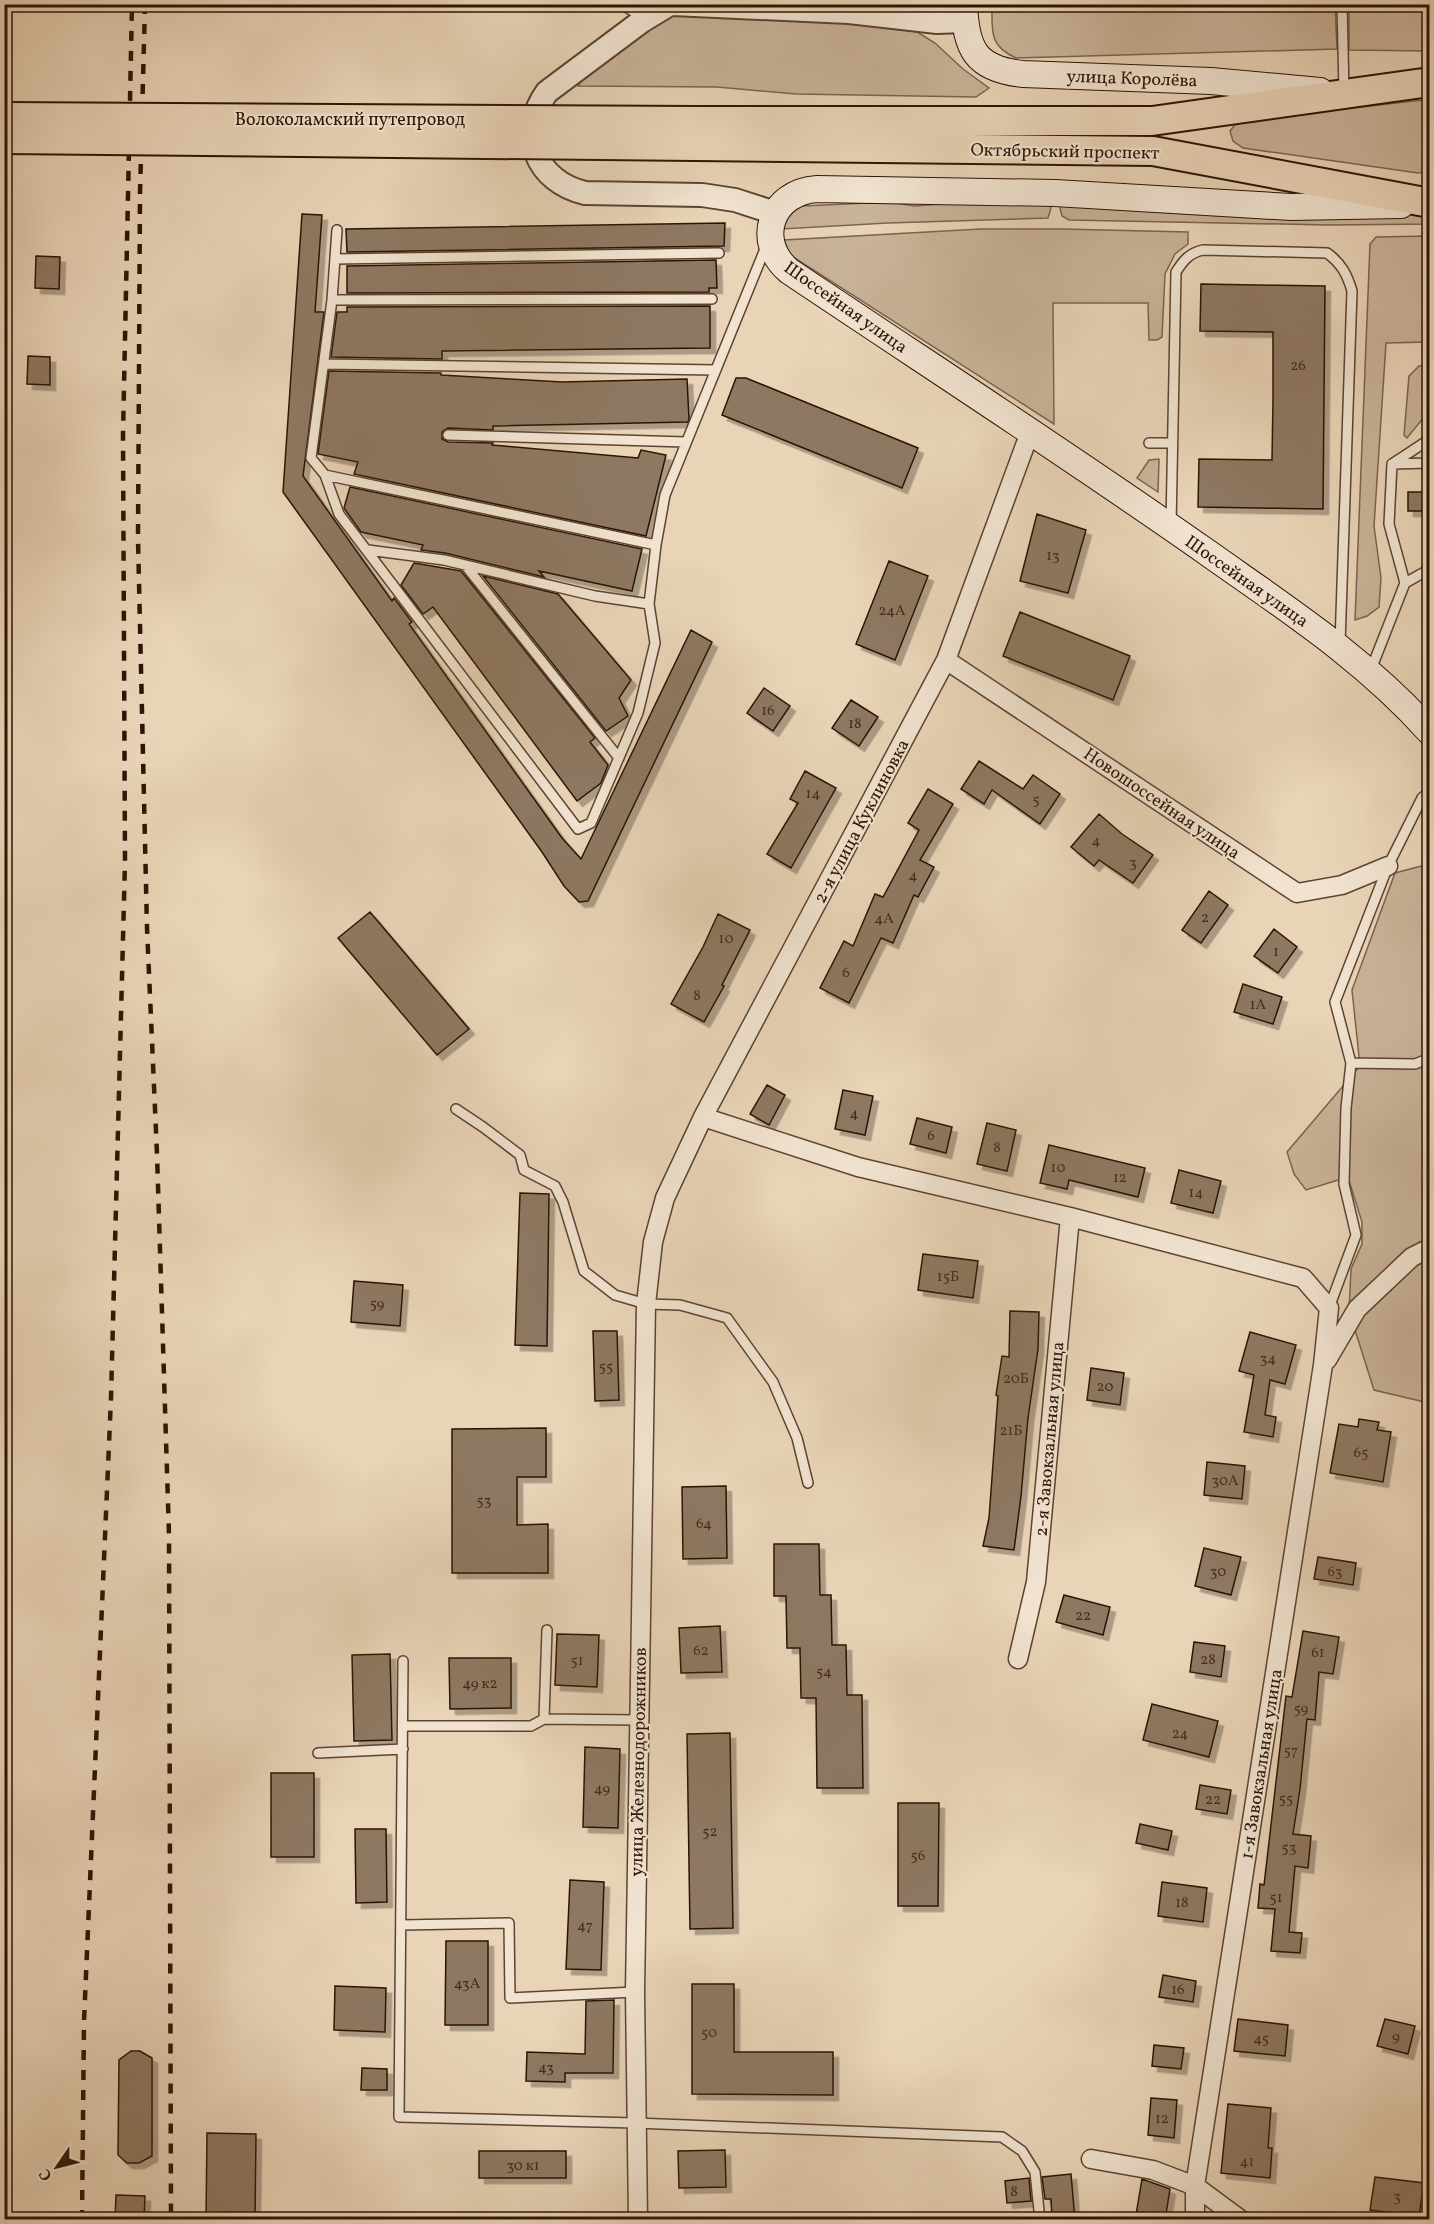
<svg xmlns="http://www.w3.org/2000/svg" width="1434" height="2224" viewBox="0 0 1434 2224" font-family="Vollkorn,serif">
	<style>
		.green { fill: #c9b399; stroke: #7a6450; stroke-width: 1.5 }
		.building { fill: #8e7862; stroke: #2c1406; stroke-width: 1.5; filter: url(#shadow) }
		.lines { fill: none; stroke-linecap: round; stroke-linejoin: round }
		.service-casing { stroke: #5b4432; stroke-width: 12 }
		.minor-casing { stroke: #5b4432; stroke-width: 21 }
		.tertiary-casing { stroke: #5b4432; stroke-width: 26 }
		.secondary-casing { stroke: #2c1406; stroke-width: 28 }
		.primary-casing { stroke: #2c1406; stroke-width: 32 }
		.service { stroke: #f1e3d0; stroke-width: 9 }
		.minor { stroke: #f1e3d0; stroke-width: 18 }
		.tertiary { stroke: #f1e3d0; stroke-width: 22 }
		.secondary { stroke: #f1e3d0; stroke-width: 26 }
		.primary { stroke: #e9d4b7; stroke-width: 28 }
		.rail { stroke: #2c1406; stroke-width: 4.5; stroke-dasharray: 10 10; stroke-linecap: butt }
		.primary-bridge-casing { stroke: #2c1406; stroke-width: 32; stroke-linecap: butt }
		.primary-bridge { stroke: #e9d4b7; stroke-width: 28 }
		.labels { text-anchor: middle; stroke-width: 4.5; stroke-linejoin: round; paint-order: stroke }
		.number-label { font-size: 15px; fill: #442d1d }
		.street-label { font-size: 18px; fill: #2c1406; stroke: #f1e3d0 }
	</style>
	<defs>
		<filter id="shadow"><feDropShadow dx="5.5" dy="5.5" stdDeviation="0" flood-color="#0004"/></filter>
	</defs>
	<rect width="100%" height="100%" fill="#e9d4b7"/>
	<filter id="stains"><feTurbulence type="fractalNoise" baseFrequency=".00333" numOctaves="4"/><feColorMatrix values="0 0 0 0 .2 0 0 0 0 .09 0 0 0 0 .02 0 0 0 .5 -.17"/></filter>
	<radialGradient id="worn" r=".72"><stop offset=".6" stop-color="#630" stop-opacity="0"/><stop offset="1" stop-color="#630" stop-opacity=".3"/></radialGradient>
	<path class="green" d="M 992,5 L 1335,5 L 1337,49 L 1016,58 C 989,46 992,31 992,5 Z
		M 1349,5 L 1429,5 L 1429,51 L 1349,50 Z
		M 671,13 L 804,16 L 911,28 L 935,43 L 963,69 L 989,88 L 976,97 L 796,94 L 717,87 L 578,86 L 588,70 Z
		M 1423,100 L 1429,103 L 1429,171 L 1418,173 L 1243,148 L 1233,141 L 1230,131 L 1238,121 Z
		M 1062,199 L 1429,204 L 1430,224 L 1329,225 L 1069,220 L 1062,216 L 1060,208 Z
		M 995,200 L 1048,201 L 1051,208 L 1048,218 L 888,223 L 781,229 C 786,218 790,211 802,206 L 889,202 L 915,206 Z
		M 981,229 L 1062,229 L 1188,232 L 1188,244 L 1175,254 L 1165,274 L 1162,337 L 1157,340 L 1149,340 L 1148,303 L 1053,303 L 1054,424 L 790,255 L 784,240 Z
		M 1429,236 L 1429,342 L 1386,343 L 1374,526 L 1381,578 L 1379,607 L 1367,616 L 1355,620 L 1370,244 L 1376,237 Z
		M 1429,365 L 1429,411 L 1407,438 L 1404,435 L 1409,376 L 1419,366 Z
		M 1159,459 L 1158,492 L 1137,478 L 1149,460 Z
		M 1429,864 L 1429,1403 L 1374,1390 L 1349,1311 L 1351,1269 L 1362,1244 L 1362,1222 L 1348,1177 L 1306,1190 L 1294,1174 L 1287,1152 L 1360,1066 L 1352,990 L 1395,873 Z"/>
	<path class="building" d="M 302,214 L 322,215 L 315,312 L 324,312 L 303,476 L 392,601 L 394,598 L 412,622 L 409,624 L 562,838 L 581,859 L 691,630 L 712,642 L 588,901 L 579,902 L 564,886 L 542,852 L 283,492 Z
		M 725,223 L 724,246 L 347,252 L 346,229 Z
		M 36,256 L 60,257 L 59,289 L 35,288 Z
		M 716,260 L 717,288 L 709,288 L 709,292 L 347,293 L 347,266 Z
		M 1201,284 L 1325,286 L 1323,509 L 1198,507 L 1199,459 L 1272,460 L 1273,398 L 1273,332 L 1200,331 Z
		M 710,306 L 710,348 L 442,351 L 442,359 L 331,357 L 337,312 L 347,312 L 347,307 Z
		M 28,356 L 50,357 L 50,385 L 27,384 Z
		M 329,371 L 441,373 L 441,375 L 562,382 L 687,379 L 689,419 L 688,422 L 493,426 L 493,430 L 448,428 L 442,432 L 442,439 L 448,442 L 493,443 L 492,445 L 638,458 L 641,450 L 666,455 L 646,536 L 354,474 L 358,462 L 318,454 Z
		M 736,378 L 746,378 L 918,448 L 902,488 L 722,415 Z
		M 350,487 L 642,549 L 632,591 L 539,571 L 544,577 L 445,553 L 421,550 L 423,545 L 361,532 L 344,508 Z
		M 1408,492 L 1430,492 L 1430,511 L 1408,511 Z
		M 1037,514 L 1086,530 L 1068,593 L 1020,581 Z
		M 889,561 L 928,576 L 895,660 L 856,644 Z
		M 414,563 L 461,571 L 595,738 L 590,742 L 608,765 L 601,783 L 577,801 L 433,607 L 423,614 L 401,585 Z
		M 483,576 L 558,594 L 631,680 L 619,698 L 628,716 L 606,731 Z
		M 1020,612 L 1130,656 L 1113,700 L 1003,656 Z
		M 764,688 L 790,706 L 773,731 L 747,713 Z
		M 851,700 L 878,717 L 859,746 L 832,728 Z
		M 979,761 L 1023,789 L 1033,775 L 1060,794 L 1040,824 L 992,790 L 984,804 L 961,789 Z
		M 805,771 L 836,788 L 791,868 L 767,854 L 798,803 L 790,799 Z
		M 928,789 L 953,804 L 920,860 L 934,867 L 918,897 L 914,895 L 893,943 L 881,938 L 849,1003 L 820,988 L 844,941 L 853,946 L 875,894 L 883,897 L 919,830 L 908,823 Z
		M 1099,814 L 1122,834 L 1153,855 L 1133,883 L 1099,860 L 1094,866 L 1071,847 Z
		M 1209,891 L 1228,905 L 1201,943 L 1182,930 Z
		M 370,912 L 469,1029 L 437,1055 L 338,938 Z
		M 718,914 L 750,930 L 722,985 L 724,986 L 704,1022 L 671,1004 L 703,947 Z
		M 1274,929 L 1297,947 L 1278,973 L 1254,956 Z
		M 1243,984 L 1282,997 L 1273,1024 L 1234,1012 Z
		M 767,1085 L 785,1095 L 769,1125 L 750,1114 Z
		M 843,1090 L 873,1096 L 865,1135 L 835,1129 Z
		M 917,1118 L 952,1127 L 946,1153 L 910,1144 Z
		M 987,1123 L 1016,1130 L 1007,1171 L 977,1164 Z
		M 1049,1145 L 1145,1168 L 1138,1197 L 1069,1180 L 1067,1189 L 1040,1183 Z
		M 1179,1170 L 1221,1181 L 1213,1213 L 1171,1203 Z
		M 520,1193 L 549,1194 L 547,1346 L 515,1345 Z
		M 923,1254 L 978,1261 L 973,1298 L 918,1290 Z
		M 354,1281 L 403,1285 L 400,1326 L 351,1322 Z
		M 1010,1311 L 1039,1312 L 1038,1349 L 1028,1418 L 1021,1496 L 1014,1550 L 983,1546 L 989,1518 L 998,1396 L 996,1395 L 1002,1356 L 1009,1357 Z
		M 593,1331 L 617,1331 L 619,1400 L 595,1401 Z
		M 1250,1332 L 1296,1345 L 1285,1384 L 1270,1380 L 1265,1415 L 1276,1417 L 1273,1437 L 1244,1432 L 1254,1375 L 1239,1371 Z
		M 1091,1368 L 1124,1373 L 1120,1405 L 1087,1400 Z
		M 1359,1419 L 1379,1422 L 1377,1430 L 1391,1432 L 1383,1482 L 1330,1473 L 1339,1424 L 1358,1427 Z
		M 546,1428 L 546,1477 L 517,1477 L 517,1525 L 548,1524 L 548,1573 L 452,1573 L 452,1429 Z
		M 1207,1462 L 1245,1466 L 1242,1499 L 1204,1495 Z
		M 726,1486 L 727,1558 L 683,1559 L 682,1487 Z
		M 774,1544 L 819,1544 L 820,1595 L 831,1595 L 832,1645 L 846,1645 L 847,1695 L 862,1695 L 863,1788 L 817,1788 L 816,1698 L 801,1698 L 800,1648 L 787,1648 L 786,1596 L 774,1596 Z
		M 1204,1548 L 1241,1557 L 1231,1595 L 1195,1586 Z
		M 1318,1557 L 1356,1563 L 1353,1585 L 1314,1579 Z
		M 1064,1595 L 1110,1607 L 1103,1635 L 1056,1622 Z
		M 720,1626 L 722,1672 L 681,1673 L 679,1628 Z
		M 1303,1631 L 1339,1637 L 1333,1674 L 1319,1672 L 1315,1720 L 1307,1719 L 1300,1789 L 1293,1834 L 1311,1836 L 1308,1868 L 1295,1866 L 1289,1932 L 1302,1933 L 1300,1953 L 1271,1951 L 1275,1909 L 1258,1908 L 1260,1884 L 1264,1885 L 1286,1696 L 1292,1697 Z
		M 557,1634 L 599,1635 L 597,1687 L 555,1685 Z
		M 1194,1642 L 1225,1646 L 1221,1677 L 1190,1672 Z
		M 390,1654 L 392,1740 L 354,1741 L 352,1655 Z
		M 449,1658 L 511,1658 L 511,1708 L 450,1709 Z
		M 1152,1704 L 1218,1721 L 1209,1757 L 1143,1740 Z
		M 730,1733 L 733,1928 L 690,1929 L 687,1734 Z
		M 585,1747 L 620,1749 L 618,1828 L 583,1827 Z
		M 271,1773 L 314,1773 L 314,1857 L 271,1857 Z
		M 1200,1785 L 1231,1790 L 1227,1814 L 1196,1809 Z
		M 898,1803 L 939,1803 L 938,1906 L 898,1906 Z
		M 1140,1824 L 1172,1831 L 1168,1850 L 1136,1843 Z
		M 355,1829 L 386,1829 L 387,1902 L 356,1903 Z
		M 570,1880 L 604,1882 L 601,1970 L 566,1969 Z
		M 1162,1882 L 1207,1888 L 1203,1922 L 1158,1916 Z
		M 446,1941 L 488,1941 L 488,2025 L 445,2025 Z
		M 1163,1975 L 1196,1981 L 1193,2002 L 1159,1997 Z
		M 692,1984 L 734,1984 L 734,2052 L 833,2052 L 833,2095 L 692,2094 Z
		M 335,1986 L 386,1988 L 385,2032 L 334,2030 Z
		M 614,2000 L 613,2073 L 565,2073 L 565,2082 L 526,2081 L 527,2052 L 585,2054 L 586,2001 Z
		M 1238,2019 L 1288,2025 L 1285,2056 L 1234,2051 Z
		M 1385,2019 L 1415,2026 L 1408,2054 L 1377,2046 Z
		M 1154,2045 L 1184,2048 L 1181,2069 L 1152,2066 Z
		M 131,2051 L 140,2051 L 152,2058 L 152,2156 L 139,2163 L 127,2163 L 118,2155 L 119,2060 Z
		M 362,2068 L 387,2069 L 387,2090 L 361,2090 Z
		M 1151,2098 L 1177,2100 L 1174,2138 L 1148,2135 Z
		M 1228,2104 L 1271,2108 L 1268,2148 L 1272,2148 L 1270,2178 L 1221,2173 Z
		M 207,2133 L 256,2134 L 255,2220 L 206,2220 Z
		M 725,2150 L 726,2187 L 679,2188 L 678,2151 Z
		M 479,2151 L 566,2151 L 566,2178 L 479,2178 Z
		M 1071,2174 L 1075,2220 L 1052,2220 L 1051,2199 L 1045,2199 L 1042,2177 Z
		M 1375,2177 L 1424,2183 L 1419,2216 L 1370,2210 Z
		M 1029,2178 L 1031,2201 L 1007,2203 L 1005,2181 Z
		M 1142,2179 L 1170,2189 L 1165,2220 L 1136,2215 Z
		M 116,2195 L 145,2196 L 144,2220 L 115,2220 Z"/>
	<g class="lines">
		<g class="service-casing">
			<path id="service" d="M 621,4 L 633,11 L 642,21
				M 1342,4 L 1344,92
				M 337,230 L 332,300 L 311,458 L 325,475 L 656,545
				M 335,259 L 719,253
				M 332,300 L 712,299
				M 324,364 L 716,370
				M 448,435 L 686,442
				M 1149,443 L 1172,443
				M 1392,464 L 1430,439
				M 325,475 L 339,514 L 578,829 L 591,823 L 638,713 L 655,643 L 649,604 L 656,545 L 665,495 L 767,244
				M 1171,525 L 1176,272 C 1183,261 1189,253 1203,250 L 1327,253 C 1341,263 1347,274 1352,291 L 1340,644
				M 368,550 L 444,560 L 595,596 L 649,604
				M 465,565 L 619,758
				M 1405,583 L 1389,524 L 1392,464 L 1430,463
				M 1370,672 L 1405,583 L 1430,569
				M 1351,1063 L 1415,1064 L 1430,1058
				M 456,1109 L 483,1127 L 520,1155 L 524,1170 L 555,1186 L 563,1202 L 584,1271 L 615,1295 L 646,1304 L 680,1305 L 727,1318 L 773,1382 L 797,1438 L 808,1483
				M 1329,1308 L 1356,1235 L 1344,1184 L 1346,1108 L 1351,1063 L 1335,1002 L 1388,866 L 1422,798 L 1430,791
				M 403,1661 L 399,2117 L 635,2123 L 1002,2137 L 1022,2151 L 1035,2172 L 1040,2220
				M 544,1719 L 547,1630
				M 403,1726 L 531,1726 L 544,1719 L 638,1720
				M 318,1753 L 403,1749
				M 402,1925 L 509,1923 L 510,1998 L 635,1992"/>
		</g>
		<g class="minor-casing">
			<path id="minor" d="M 946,660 L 1297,893 L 1342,885 L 1388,866
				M 703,1117 L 858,1167 L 1070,1217 L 1303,1278 L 1329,1308 L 1323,1365 L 1195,2186 L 1195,2220
				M 1327,1360 L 1357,1309 L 1412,1257 L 1430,1248
				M 1018,1659 L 1036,1582 L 1070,1217
				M 1091,2159 L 1153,2170 L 1195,2186 L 1241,2220
				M 638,2220 L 635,1992 L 646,1304 L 653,1242 L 665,1198 L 703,1117 L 946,660 L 1030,432"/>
		</g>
		<g class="tertiary-casing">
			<path id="tertiary" d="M 670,4 L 642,21 L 547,92 C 517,133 536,182 585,193 L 702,195 L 735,200 L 775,213
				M 673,4 L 849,12 L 937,22 L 965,21"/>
		</g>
		<g class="secondary-casing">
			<path id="secondary" d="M 964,4 C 966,49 975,69 1023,74 L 1211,81 L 1320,91
				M 1401,205 L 1291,207 L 1055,193 L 817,189 C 771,192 754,241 789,271 C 929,365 1070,456 1208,553 C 1287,609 1365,659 1430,732"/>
		</g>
		<g class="primary-casing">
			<path id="primary" d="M 696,121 L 1152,121 L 1430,82
				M 695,146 L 1153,151 L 1430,203"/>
		</g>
		<use href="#service" class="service"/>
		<use href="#minor" class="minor"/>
		<use href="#tertiary" class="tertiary"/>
		<use href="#secondary" class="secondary"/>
		<use href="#primary" class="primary"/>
		<path class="rail" d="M 145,4 L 140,193 L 138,539 L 147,928 L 157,1154 L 169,1535 L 171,2220
			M 82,2220 L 84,2021 L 111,1398 L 125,862 L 123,435 L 132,4"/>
		<g class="primary-bridge-casing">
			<path id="primary-bridge" d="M 4,117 L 696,121
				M 4,139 L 695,146"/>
		</g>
		<use href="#primary-bridge" class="primary-bridge"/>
	</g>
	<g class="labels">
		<g class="number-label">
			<text x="1298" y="370">26</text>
			<text x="1053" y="560">13</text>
			<text x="892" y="615">24А</text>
			<text x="768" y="715">16</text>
			<text x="855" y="728">18</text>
			<text x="813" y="798">14</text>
			<text x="1036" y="804">5</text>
			<text x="1096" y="845">4</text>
			<text x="1133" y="867">3</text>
			<text x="913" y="880">4</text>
			<text x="1205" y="922">2</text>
			<text x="884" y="923">4А</text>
			<text x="726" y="943">10</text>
			<text x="1276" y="956">1</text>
			<text x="846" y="977">6</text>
			<text x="697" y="1000">8</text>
			<text x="1258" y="1009">1А</text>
			<text x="854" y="1118">4</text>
			<text x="931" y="1140">6</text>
			<text x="997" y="1152">8</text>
			<text x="1058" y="1172">10</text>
			<text x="1120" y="1182">12</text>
			<text x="1196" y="1197">14</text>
			<text x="948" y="1281">15Б</text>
			<text x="377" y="1308">59</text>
			<text x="1268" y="1363">34</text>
			<text x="606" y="1371">55</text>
			<text x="1016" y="1383">20Б</text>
			<text x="1105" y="1391">20</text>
			<text x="1011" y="1435">21Б</text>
			<text x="1361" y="1457">65</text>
			<text x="1225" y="1485">30А</text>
			<text x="484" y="1505">53</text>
			<text x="704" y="1528">64</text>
			<text x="1218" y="1576">30</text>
			<text x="1335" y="1576">63</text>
			<text x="1083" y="1620">22</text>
			<text x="701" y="1655">62</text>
			<text x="1318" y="1657">61</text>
			<text x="1208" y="1664">28</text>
			<text x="577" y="1665">51</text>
			<text x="824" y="1676">54</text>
			<text x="480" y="1688">49 к2</text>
			<text x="1301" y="1713">59</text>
			<text x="1180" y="1738">24</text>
			<text x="1291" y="1755">57</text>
			<text x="602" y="1793">49</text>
			<text x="1286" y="1803">55</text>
			<text x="1213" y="1804">22</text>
			<text x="710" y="1836">52</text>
			<text x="1289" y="1852">53</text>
			<text x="918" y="1860">56</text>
			<text x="1276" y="1902">51</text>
			<text x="1182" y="1907">18</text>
			<text x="585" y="1930">47</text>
			<text x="467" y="1988">43А</text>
			<text x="1178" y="1994">16</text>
			<text x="709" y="2037">50</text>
			<text x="1396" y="2041">9</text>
			<text x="1261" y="2043">45</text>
			<text x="546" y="2072">43</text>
			<text x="1162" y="2123">12</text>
			<text x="1247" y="2166">41</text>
			<text x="523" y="2170">30 к1</text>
			<text x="1014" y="2196">8</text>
			<text x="1397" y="2201">3</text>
		</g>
		<g class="street-label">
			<text transform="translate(1132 78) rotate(2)" y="6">улица Королёва</text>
			<text x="350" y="125">Волоколамский путепровод</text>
			<text transform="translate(1065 151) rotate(1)" y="6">Октябрьский проспект</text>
			<text transform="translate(846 307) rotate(35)" y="6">Шоссейная улица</text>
			<text transform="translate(1247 581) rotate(35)" y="6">Шоссейная улица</text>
			<text transform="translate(1162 803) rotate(34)" y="6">Новошоссейная улица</text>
			<text transform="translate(861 821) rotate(-62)" y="6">2-я улица Куклиновка</text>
			<text transform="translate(1049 1439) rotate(-85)" y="6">2-я Завокзальная улица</text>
			<text transform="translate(638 1762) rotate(-89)" y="6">улица Железнодорожников</text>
			<text transform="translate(1261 1764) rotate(-81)" y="6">1-я Завокзальная улица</text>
		</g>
	</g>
	<rect width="1434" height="2224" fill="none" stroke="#e9d4b7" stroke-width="24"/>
	<rect x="6" y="6" width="1422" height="2212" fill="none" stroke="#2c1406" stroke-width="3"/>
	<rect x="12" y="12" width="1410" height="2200" fill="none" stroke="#2c1406" stroke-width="1.5"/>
	<g transform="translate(57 2167) rotate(235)" stroke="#f1e3d0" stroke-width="4.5" paint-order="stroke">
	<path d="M0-4.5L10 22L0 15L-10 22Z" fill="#2c1406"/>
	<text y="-9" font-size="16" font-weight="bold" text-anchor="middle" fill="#2c1406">С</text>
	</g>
	<rect width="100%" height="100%" filter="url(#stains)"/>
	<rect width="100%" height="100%" fill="url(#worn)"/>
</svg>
